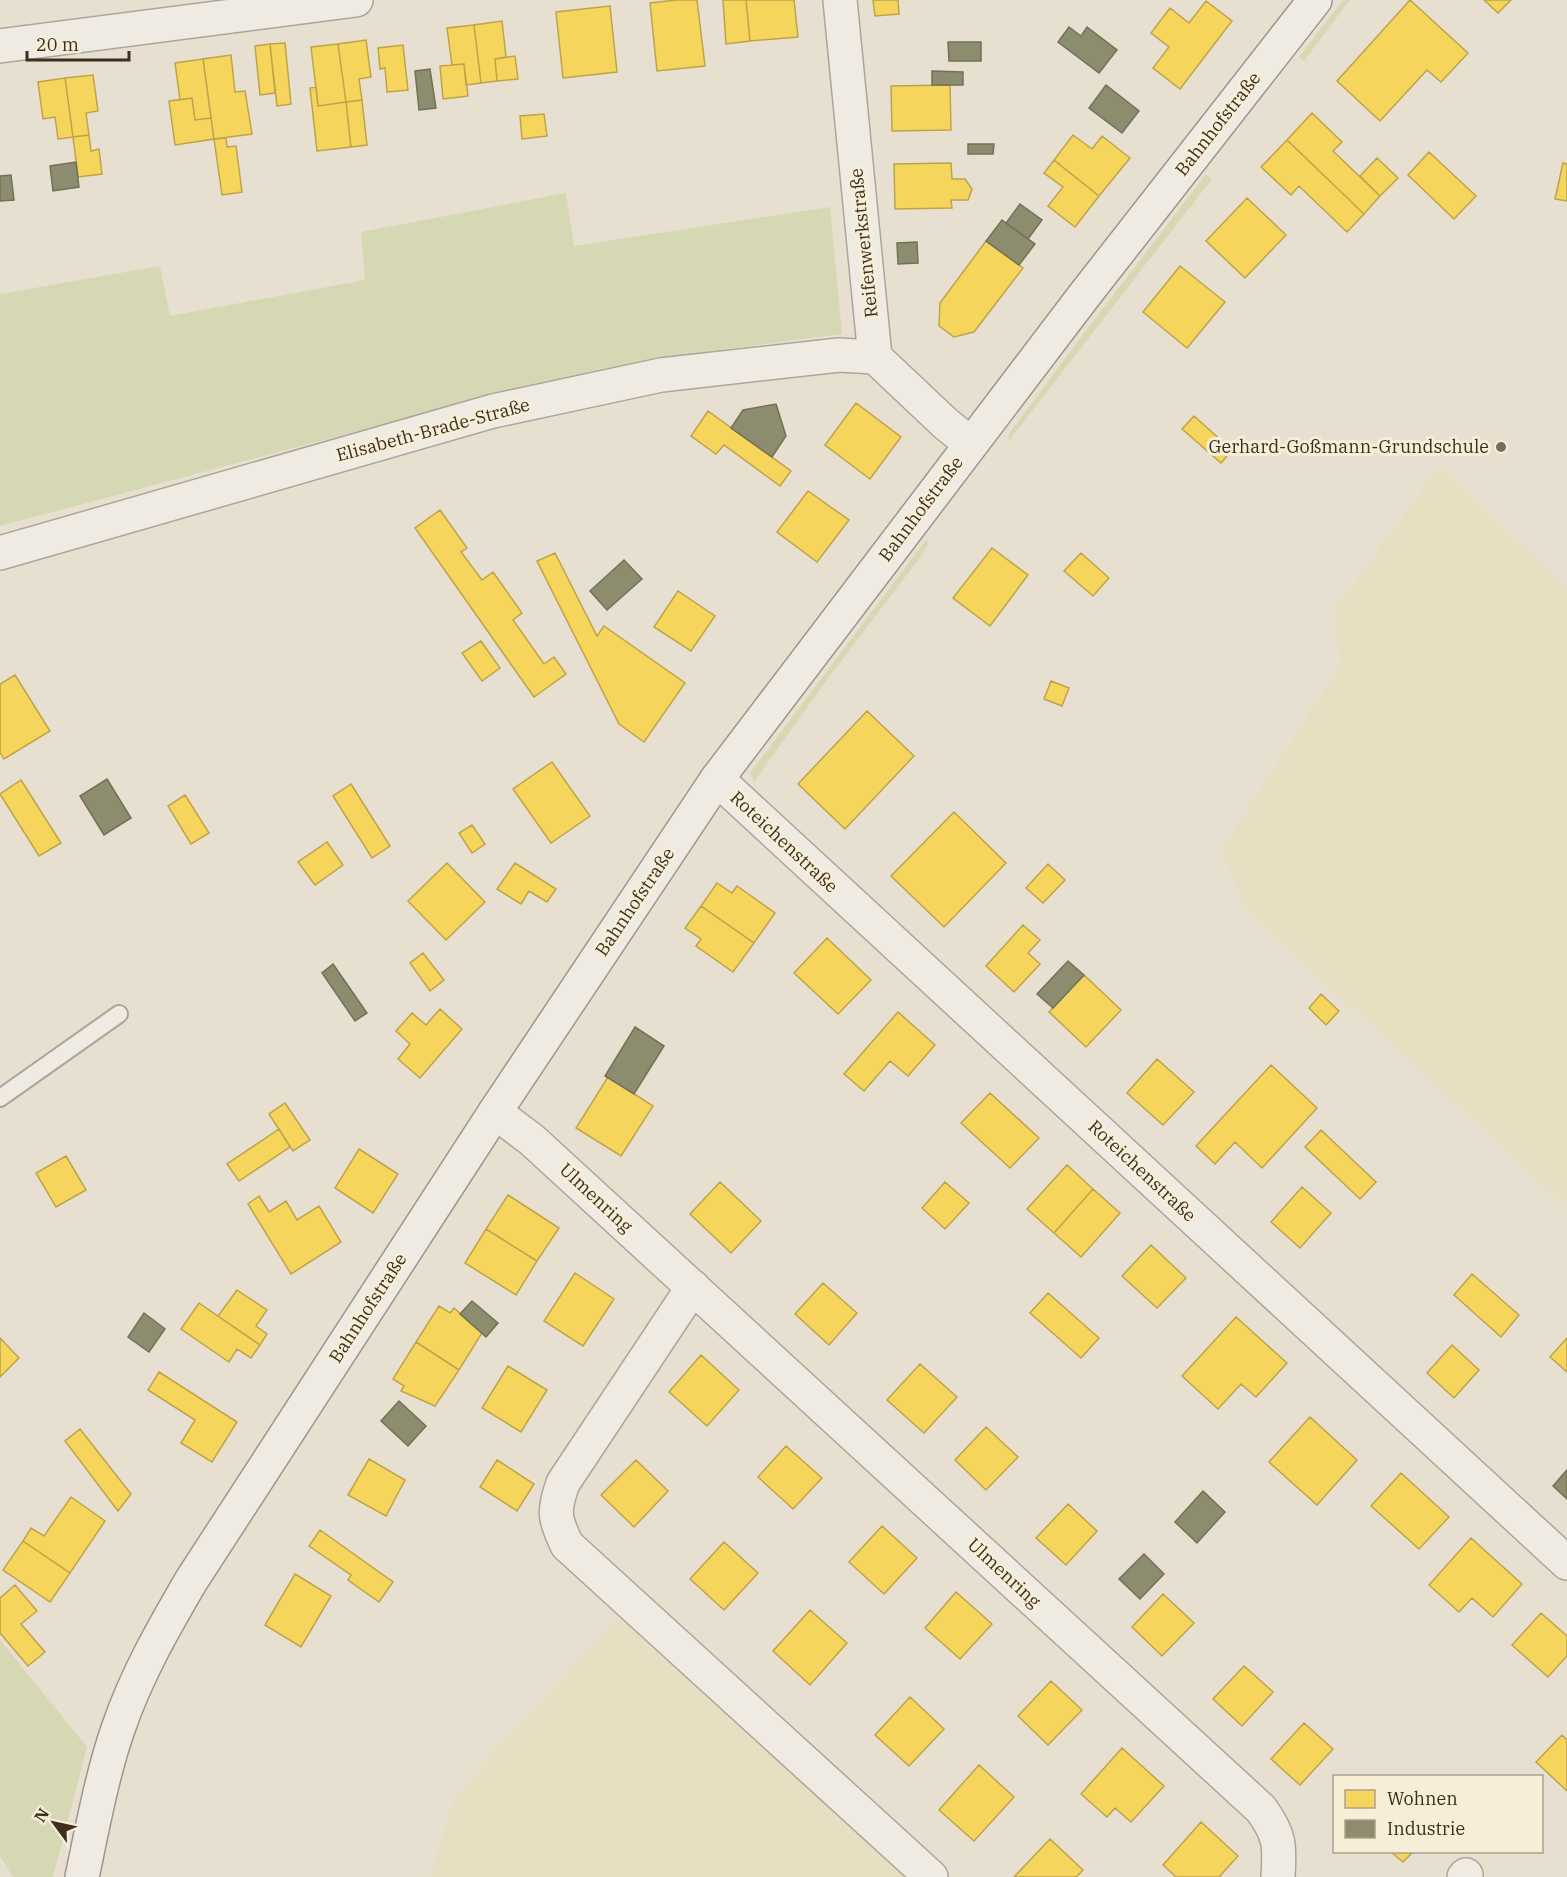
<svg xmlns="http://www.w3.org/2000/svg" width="1567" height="1877" viewBox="0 0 1567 1877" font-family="'IBM Plex Serif',serif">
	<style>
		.farmland { fill: #e6dfc2 }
		.green { fill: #d6d7b3 }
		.homes { fill: #f6d55c; stroke: #bea34a; stroke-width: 1.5 }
		.industry { fill: #8c8c6e; stroke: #747057; stroke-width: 1.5 }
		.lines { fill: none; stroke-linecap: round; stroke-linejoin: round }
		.lane-casing { stroke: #ada599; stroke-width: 20 }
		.street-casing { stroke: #ada599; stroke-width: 36 }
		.secondary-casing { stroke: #9c958a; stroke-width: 36 }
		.lane { stroke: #efebe3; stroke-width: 16 }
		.street { stroke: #efebe3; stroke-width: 33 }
		.secondary { stroke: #efebe3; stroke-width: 33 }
		.poi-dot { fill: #786c5e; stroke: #f7eed8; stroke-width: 2 }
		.labels { text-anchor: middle; stroke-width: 6; stroke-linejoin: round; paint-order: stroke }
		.street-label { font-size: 18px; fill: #3d2e20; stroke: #f7eed8 }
		.poi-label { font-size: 18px; fill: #3d2e20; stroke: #f7eed8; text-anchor: end }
	</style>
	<rect width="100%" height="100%" fill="#e7e0d1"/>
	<path class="farmland" d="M 1440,466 L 1567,590 L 1567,1206 L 1247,911 L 1221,850 L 1341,664 L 1333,612 Z
		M 621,1614 L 908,1877 L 430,1877 L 455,1796 Z"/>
	<path class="green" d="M 1343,0 L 1350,0 L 1304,61 L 1299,57 Z
		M 1206,174 L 1212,179 L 1008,442 L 1009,434 L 1078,341 Z
		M 566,193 L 574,246 L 830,207 L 842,334 L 652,359 L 508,391 L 0,526 L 0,294 L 160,266 L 170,316 L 365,280 L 361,232 Z
		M 926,540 L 929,543 L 922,555 L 823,685 L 754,782 L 750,773 Z
		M 0,1640 L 87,1747 L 53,1877 L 13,1877 L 0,1856 Z"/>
	<path class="homes" d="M 676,0 L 697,0 L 705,66 L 657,71 L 650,3 Z
		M 723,0 L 746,0 L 750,41 L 726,44 Z
		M 746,0 L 794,0 L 798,37 L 750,41 Z
		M 873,0 L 898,0 L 899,14 L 875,16 Z
		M 1410,0 L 1468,53 L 1441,82 L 1427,70 L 1380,121 L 1337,81 Z
		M 1484,0 L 1511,0 L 1498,13 Z
		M 1206,1 L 1232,21 L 1180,89 L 1153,68 L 1169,47 L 1151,33 L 1170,8 L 1189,23 Z
		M 610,6 L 617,72 L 563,78 L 556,12 Z
		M 502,21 L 506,57 L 495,59 L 497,81 L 481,83 L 474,25 Z
		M 474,25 L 481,83 L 466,85 L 464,64 L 452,65 L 447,28 Z
		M 366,40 L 371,77 L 359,79 L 362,100 L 346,102 L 338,44 Z
		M 285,43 L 291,104 L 277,106 L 270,44 Z
		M 270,44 L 275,93 L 260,95 L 255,46 Z
		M 338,44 L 346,102 L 318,106 L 311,47 Z
		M 403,45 L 408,90 L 387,92 L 385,68 L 380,69 L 378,48 Z
		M 231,55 L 235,92 L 245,91 L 252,134 L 214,139 L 203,59 Z
		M 515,56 L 518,79 L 497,81 L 495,59 Z
		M 203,59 L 211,118 L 195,120 L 192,98 L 180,100 L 175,63 Z
		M 464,64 L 468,96 L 443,99 L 440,66 Z
		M 93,75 L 98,111 L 86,113 L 89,135 L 73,137 L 65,78 Z
		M 65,78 L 73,137 L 58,139 L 55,117 L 43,119 L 38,82 Z
		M 950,85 L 951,130 L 892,131 L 891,86 Z
		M 316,87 L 318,106 L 346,102 L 351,147 L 317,151 L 310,88 Z
		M 192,98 L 195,120 L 211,118 L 214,139 L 175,145 L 169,101 Z
		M 362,100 L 367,145 L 351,147 L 346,102 Z
		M 1312,113 L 1342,142 L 1333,151 L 1380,196 L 1364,214 L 1287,140 Z
		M 544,114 L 547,136 L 522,139 L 520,116 Z
		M 89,135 L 91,151 L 99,149 L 102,174 L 78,177 L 73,137 Z
		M 1073,135 L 1092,149 L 1102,136 L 1130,158 L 1099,196 L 1054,160 Z
		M 226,138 L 227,147 L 236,146 L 242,192 L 222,195 L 214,139 Z
		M 1287,140 L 1364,214 L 1347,232 L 1299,186 L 1291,195 L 1261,167 Z
		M 1429,152 L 1476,196 L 1454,219 L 1408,175 Z
		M 1377,158 L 1398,178 L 1380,196 L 1360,176 Z
		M 1054,160 L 1099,196 L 1075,227 L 1048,206 L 1063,187 L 1044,173 Z
		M 951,163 L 952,179 L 965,179 L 972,189 L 968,200 L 951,200 L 952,208 L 895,209 L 894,164 Z
		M 1563,163 L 1567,164 L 1567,201 L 1555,199 Z
		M 1247,198 L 1286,235 L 1245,278 L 1206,241 Z
		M 986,241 L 1023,268 L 974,332 L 954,337 L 939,326 L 940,303 Z
		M 1180,266 L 1225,302 L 1187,348 L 1143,312 Z
		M 856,403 L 901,437 L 870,479 L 825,445 Z
		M 708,411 L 791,471 L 780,486 L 724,445 L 716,454 L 691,436 Z
		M 1194,416 L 1232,450 L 1221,463 L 1182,429 Z
		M 808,491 L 849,520 L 817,562 L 777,532 Z
		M 440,510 L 467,548 L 461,552 L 482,580 L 493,572 L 522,613 L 513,620 L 544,664 L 554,657 L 566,674 L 534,697 L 415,528 Z
		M 992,548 L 1028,575 L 990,626 L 953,598 Z
		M 555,553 L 597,636 L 604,626 L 685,683 L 644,742 L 619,724 L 537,561 Z
		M 1081,553 L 1109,578 L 1093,596 L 1064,571 Z
		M 678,591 L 715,616 L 691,651 L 654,627 Z
		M 481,641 L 500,668 L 482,681 L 462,653 Z
		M 15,675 L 50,731 L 4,759 L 0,752 L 0,684 Z
		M 1051,681 L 1069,688 L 1062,706 L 1044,699 Z
		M 867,711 L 914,756 L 845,829 L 798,784 Z
		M 552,762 L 590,816 L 551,843 L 513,789 Z
		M 21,780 L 61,843 L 39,856 L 0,794 Z
		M 351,784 L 390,846 L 372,858 L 333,796 Z
		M 185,795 L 209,833 L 191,844 L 168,806 Z
		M 954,812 L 1006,863 L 944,927 L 891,876 Z
		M 472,825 L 485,844 L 472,853 L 459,833 Z
		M 327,842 L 343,865 L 315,885 L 298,862 Z
		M 447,863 L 485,902 L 446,940 L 408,901 Z
		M 515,863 L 556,889 L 547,902 L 529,891 L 521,904 L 497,889 Z
		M 1048,864 L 1065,880 L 1043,903 L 1026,888 Z
		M 717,883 L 732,893 L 737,886 L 775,913 L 754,943 L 701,906 Z
		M 701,906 L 754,943 L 733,972 L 696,946 L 701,939 L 685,928 Z
		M 1023,925 L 1040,940 L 1028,953 L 1040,964 L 1014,992 L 986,966 Z
		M 827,938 L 871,980 L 838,1014 L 794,973 Z
		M 423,953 L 444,980 L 430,991 L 410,963 Z
		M 1084,975 L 1121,1010 L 1086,1047 L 1049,1012 Z
		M 1321,994 L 1339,1011 L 1326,1025 L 1309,1008 Z
		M 440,1009 L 462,1029 L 420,1078 L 398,1059 L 410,1044 L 396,1031 L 412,1013 L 426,1025 Z
		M 898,1012 L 935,1045 L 908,1076 L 890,1061 L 864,1091 L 844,1074 Z
		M 1157,1059 L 1194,1092 L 1163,1125 L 1127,1093 Z
		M 1271,1065 L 1317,1108 L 1262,1168 L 1235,1142 L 1215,1164 L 1196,1146 Z
		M 608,1077 L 653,1106 L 621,1156 L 576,1128 Z
		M 990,1093 L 1039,1138 L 1010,1168 L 961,1123 Z
		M 285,1103 L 310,1140 L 293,1151 L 269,1114 Z
		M 279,1129 L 290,1147 L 239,1181 L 227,1164 Z
		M 1321,1130 L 1376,1182 L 1360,1199 L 1305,1147 Z
		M 359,1149 L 398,1174 L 373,1213 L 335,1188 Z
		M 66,1156 L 86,1190 L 56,1207 L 36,1173 Z
		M 1067,1165 L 1093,1189 L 1054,1233 L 1027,1209 Z
		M 720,1182 L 761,1221 L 731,1253 L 690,1214 Z
		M 945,1182 L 969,1203 L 945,1229 L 922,1208 Z
		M 1302,1187 L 1331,1213 L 1300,1248 L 1271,1222 Z
		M 1093,1189 L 1120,1213 L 1081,1257 L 1054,1233 Z
		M 508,1195 L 559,1228 L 537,1261 L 486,1229 Z
		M 259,1196 L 269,1212 L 286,1201 L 297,1220 L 319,1206 L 341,1242 L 291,1274 L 248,1204 Z
		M 486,1229 L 537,1261 L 516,1295 L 465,1263 Z
		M 1151,1245 L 1186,1278 L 1157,1308 L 1122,1276 Z
		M 575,1273 L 614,1299 L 583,1346 L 544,1321 Z
		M 1472,1274 L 1519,1315 L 1501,1337 L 1454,1295 Z
		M 823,1283 L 857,1313 L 829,1345 L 795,1314 Z
		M 237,1290 L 267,1310 L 256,1326 L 267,1334 L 260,1345 L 218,1316 Z
		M 1048,1293 L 1099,1338 L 1081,1358 L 1030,1313 Z
		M 199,1303 L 260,1345 L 251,1358 L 237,1349 L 229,1362 L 181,1329 Z
		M 439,1306 L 450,1313 L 454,1308 L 482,1333 L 459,1370 L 416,1342 Z
		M 1236,1317 L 1287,1363 L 1256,1397 L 1241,1384 L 1218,1409 L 1182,1376 Z
		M 0,1338 L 19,1358 L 0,1377 Z
		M 1567,1338 L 1567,1372 L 1550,1357 Z
		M 416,1342 L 459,1370 L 435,1406 L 401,1391 L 404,1386 L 393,1379 Z
		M 1452,1345 L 1479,1370 L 1454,1398 L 1427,1373 Z
		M 701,1355 L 739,1390 L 707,1426 L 669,1392 Z
		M 920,1364 L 957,1397 L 924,1433 L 887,1400 Z
		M 508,1366 L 547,1390 L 521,1432 L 482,1408 Z
		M 159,1372 L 237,1422 L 212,1462 L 181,1443 L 195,1420 L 148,1390 Z
		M 1310,1417 L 1357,1460 L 1317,1505 L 1269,1462 Z
		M 986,1427 L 1018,1457 L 986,1490 L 955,1460 Z
		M 80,1429 L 131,1494 L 118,1511 L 65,1441 Z
		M 786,1446 L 822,1478 L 793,1509 L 758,1477 Z
		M 369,1459 L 405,1480 L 386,1516 L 348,1495 Z
		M 497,1460 L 534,1484 L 517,1511 L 480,1487 Z
		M 636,1460 L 668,1491 L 634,1527 L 601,1495 Z
		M 1401,1473 L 1449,1517 L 1419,1549 L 1371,1506 Z
		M 71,1497 L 105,1521 L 70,1573 L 23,1541 L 31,1528 L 44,1536 Z
		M 1068,1504 L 1097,1531 L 1066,1565 L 1036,1538 Z
		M 882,1526 L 917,1558 L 884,1594 L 849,1562 Z
		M 320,1530 L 393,1582 L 379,1602 L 348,1580 L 351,1575 L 309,1546 Z
		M 1471,1538 L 1522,1584 L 1493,1617 L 1472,1598 L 1459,1612 L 1429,1585 Z
		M 23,1541 L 70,1573 L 50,1602 L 3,1570 Z
		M 724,1542 L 758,1573 L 724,1610 L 690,1579 Z
		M 295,1574 L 331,1596 L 301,1647 L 265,1625 Z
		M 15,1585 L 37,1611 L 21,1624 L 45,1652 L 28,1666 L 0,1633 L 0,1598 Z
		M 956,1592 L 992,1624 L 960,1659 L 925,1628 Z
		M 1163,1594 L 1194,1623 L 1162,1656 L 1132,1627 Z
		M 810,1610 L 847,1643 L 810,1685 L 773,1651 Z
		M 1541,1613 L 1567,1636 L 1567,1656 L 1548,1677 L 1512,1645 Z
		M 1244,1666 L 1273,1692 L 1242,1726 L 1213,1699 Z
		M 1051,1681 L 1082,1710 L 1048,1745 L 1018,1716 Z
		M 910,1697 L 944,1729 L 909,1766 L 875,1735 Z
		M 1304,1723 L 1333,1749 L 1300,1785 L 1271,1759 Z
		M 1562,1735 L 1567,1740 L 1567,1791 L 1536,1762 Z
		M 1122,1748 L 1164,1786 L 1131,1822 L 1115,1808 L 1107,1817 L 1081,1794 Z
		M 979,1765 L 1014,1797 L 974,1841 L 939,1810 Z
		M 1201,1822 L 1238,1856 L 1219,1877 L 1176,1877 L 1163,1865 Z
		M 1050,1839 L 1083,1870 L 1076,1877 L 1014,1877 Z
		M 1391,1852 L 1413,1852 L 1403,1862 Z"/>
	<path class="industry" d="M 1069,27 L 1081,36 L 1087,27 L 1117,50 L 1099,73 L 1058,42 Z
		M 948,42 L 981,42 L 981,61 L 949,61 Z
		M 430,69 L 436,108 L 419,110 L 415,71 Z
		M 932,71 L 963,72 L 963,85 L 932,85 Z
		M 1106,85 L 1139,111 L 1122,133 L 1089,108 Z
		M 968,144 L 994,144 L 993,154 L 968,154 Z
		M 76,162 L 79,187 L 53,191 L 50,166 Z
		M 11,175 L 14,200 L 0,201 L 0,176 Z
		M 1020,204 L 1042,220 L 1028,239 L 1006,223 Z
		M 1002,220 L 1035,244 L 1019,265 L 986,241 Z
		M 917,242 L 918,263 L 898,264 L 897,243 Z
		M 776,404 L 786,436 L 772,457 L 731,428 L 743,410 Z
		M 624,560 L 642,579 L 607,610 L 590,591 Z
		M 107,779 L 131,818 L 104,835 L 80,796 Z
		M 1068,961 L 1084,975 L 1053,1008 L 1037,994 Z
		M 333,964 L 367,1013 L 355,1021 L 322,973 Z
		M 635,1027 L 664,1046 L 634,1094 L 605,1076 Z
		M 472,1301 L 498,1323 L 486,1337 L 460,1314 Z
		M 144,1313 L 165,1329 L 149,1352 L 128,1337 Z
		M 399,1401 L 426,1426 L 408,1446 L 381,1421 Z
		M 1567,1470 L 1567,1499 L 1553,1486 Z
		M 1203,1491 L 1225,1512 L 1197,1543 L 1175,1522 Z
		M 1144,1554 L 1164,1574 L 1140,1599 L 1119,1579 Z"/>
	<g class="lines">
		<g class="lane-casing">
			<path id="lane" d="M 0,1098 L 119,1014"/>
		</g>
		<g class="street-casing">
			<path id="street" d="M 840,0 L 875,357 L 946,424 L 971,444
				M 0,46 L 356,0
				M 0,553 L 493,411 L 661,375 L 839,355 L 875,357
				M 717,779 L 1567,1563
				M 495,1112 L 532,1140 L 1261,1809 C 1280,1835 1280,1845 1278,1877
				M 693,1287 L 563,1483 C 553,1511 554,1518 567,1545 L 931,1877
				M 1464,1877 L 1466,1875"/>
		</g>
		<g class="secondary-casing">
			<path id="secondary" d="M 82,1877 C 92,1830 102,1775 118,1729 C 136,1676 163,1629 191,1581 L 495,1112 L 717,779 L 1083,297 L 1315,0"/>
		</g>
		<use href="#lane" class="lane"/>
		<use href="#street" class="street"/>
		<use href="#secondary" class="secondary"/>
	</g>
	<circle class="poi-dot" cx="1501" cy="447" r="6"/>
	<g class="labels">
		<g class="street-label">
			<text transform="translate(1218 124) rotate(-52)" y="6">Bahnhofstraße</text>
			<text transform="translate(864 243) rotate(-96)" y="6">Reifenwerkstraße</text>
			<text transform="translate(433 430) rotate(-15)" y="6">Elisabeth-Brade-Straße</text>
			<text transform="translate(921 509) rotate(-53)" y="6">Bahnhofstraße</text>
			<text transform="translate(784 842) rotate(43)" y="6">Roteichenstraße</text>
			<text transform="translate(635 902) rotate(-56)" y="6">Bahnhofstraße</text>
			<text transform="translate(1142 1171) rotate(43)" y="6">Roteichenstraße</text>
			<text transform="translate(596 1198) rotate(43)" y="6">Ulmenring</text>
			<text transform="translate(368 1308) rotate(-57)" y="6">Bahnhofstraße</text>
			<text transform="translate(1004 1573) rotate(43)" y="6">Ulmenring</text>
		</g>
		<g class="poi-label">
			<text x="1489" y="453">Gerhard-Goßmann-Grundschule</text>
		</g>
	</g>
	<rect x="1333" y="1775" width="210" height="78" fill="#f7eed8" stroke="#ada18e" stroke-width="1.5"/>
	<rect x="1345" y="1790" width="30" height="18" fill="#f6d55c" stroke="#ada18e" stroke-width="1.5"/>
	<text x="1387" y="1805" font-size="18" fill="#3d2e20">Wohnen</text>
	<rect x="1345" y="1820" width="30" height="18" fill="#8c8c6e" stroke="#ada18e" stroke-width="1.5"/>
	<text x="1387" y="1835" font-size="18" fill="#3d2e20">Industrie</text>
	<g transform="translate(54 1823) rotate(303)" stroke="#f7eed8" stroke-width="4.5" paint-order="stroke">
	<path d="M0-4.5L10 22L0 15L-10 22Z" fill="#3d2e20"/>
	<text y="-9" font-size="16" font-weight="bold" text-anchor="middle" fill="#3d2e20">N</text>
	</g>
	<path d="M27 51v9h102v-9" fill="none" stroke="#3d2e20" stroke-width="3"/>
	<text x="36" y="51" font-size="18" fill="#3d2e20" stroke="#f7eed8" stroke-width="4.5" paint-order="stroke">20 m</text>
</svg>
